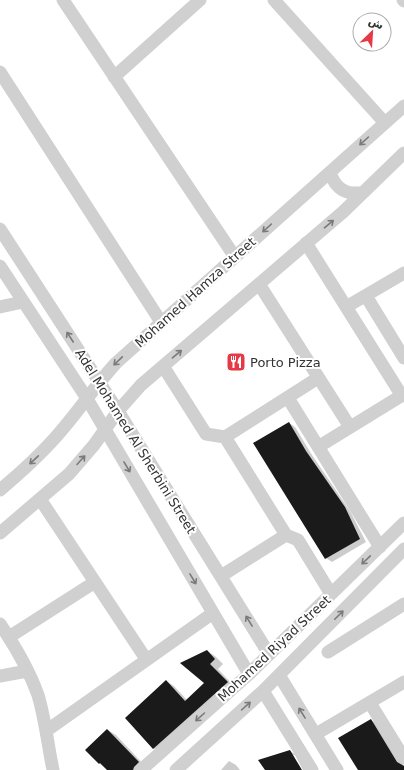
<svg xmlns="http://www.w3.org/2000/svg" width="404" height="770" viewBox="0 0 404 770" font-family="'DejaVu Sans','Noto Naskh Arabic',sans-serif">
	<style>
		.shadow { fill: #0003 }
		.building { fill: #1a1a1a }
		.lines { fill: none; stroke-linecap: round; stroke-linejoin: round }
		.minor { stroke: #d0d0d0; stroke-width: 13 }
		.oneway { stroke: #7a7a7a }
		.labels { text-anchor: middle; stroke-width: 4; stroke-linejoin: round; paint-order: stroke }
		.street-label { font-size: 13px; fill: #333; stroke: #fff }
		.poi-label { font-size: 13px; fill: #333; stroke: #fff; text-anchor: start }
	</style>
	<rect width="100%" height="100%" fill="#fff"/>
	<path class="shadow" d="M 289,423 L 295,427 L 312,455 L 350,511 L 366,542 L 332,562 L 326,558 Z
		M 207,651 L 215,656 L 223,664 L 218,669 L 235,687 L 161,753 L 153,748 L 166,681 L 174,686 L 187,700 L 205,683 Z
		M 371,720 L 379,725 L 404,766 L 404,770 L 359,770 Z
		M 108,730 L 116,735 L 146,767 L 143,770 L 109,770 L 100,764 L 87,750 Z
		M 290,751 L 298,756 L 307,770 L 303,770 L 295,755 L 292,755 L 301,770 L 266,770 Z
		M 229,761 L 236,765 L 240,770 L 221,770 Z"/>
	<path class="building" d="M 289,422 L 306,451 L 345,507 L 360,539 L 325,559 L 253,443 Z
		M 207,650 L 215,659 L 210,664 L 228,682 L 153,749 L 125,718 L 166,680 L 185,701 L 204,683 L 180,663 Z
		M 371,719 L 397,762 L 404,766 L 404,770 L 358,770 L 338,738 Z
		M 107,729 L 139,762 L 134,767 L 133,770 L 107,770 L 100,763 L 99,764 L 85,750 Z
		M 290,750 L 302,770 L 265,770 L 258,760 Z"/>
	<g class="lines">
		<path class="minor" d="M 63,0 L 235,257
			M 274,0 L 385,123
			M 403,0 L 404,1
			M 0,72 L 161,322
			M 114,77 L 200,0
			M 330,172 C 335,189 347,196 364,192
			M 0,229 L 118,411 L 269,654
			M 306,243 L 402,396
			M 0,266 L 86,397 L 249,674
			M 259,284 L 350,427
			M 366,296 L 404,358
			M 0,307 L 23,302
			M 346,307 L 404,273
			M 163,366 L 206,434 L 225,437 L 318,378
			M 288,398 L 380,547
			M 225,437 L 286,535 L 298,540 L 331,594
			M 318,447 L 404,394
			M 0,490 C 19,474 37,458 54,439 C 76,415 94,387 116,363 L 404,106
			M 40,499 L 146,659
			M 0,533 L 69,474 L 94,445 L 118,411 L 141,385 L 343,212 L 404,153
			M 221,576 L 286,535
			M 0,624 C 15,646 29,670 38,695 C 45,718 48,746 53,770
			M 9,637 L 95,582
			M 328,652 L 404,604
			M 279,675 L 337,770
			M 0,676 L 27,671
			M 263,691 L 312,770
			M 370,703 L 404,758
			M 46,731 L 213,613
			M 316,734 L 404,682
			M 141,770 L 249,674 L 404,523
			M 176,770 L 263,691 L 404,549"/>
	</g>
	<defs><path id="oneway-shaft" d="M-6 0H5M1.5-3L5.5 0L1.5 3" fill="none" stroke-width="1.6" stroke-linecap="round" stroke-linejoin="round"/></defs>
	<g class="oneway">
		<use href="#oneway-shaft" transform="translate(364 141) rotate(138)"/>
		<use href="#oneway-shaft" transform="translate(329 224) rotate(-40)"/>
		<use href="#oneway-shaft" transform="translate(267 228) rotate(138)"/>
		<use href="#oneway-shaft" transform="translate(70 337) rotate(-123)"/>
		<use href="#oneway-shaft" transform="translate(177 354) rotate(-40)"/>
		<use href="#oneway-shaft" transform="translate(118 361) rotate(136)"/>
		<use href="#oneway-shaft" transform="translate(34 460) rotate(137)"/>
		<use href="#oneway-shaft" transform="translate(81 460) rotate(-48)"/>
		<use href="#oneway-shaft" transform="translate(127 467) rotate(59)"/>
		<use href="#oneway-shaft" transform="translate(366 560) rotate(136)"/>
		<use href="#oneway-shaft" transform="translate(193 579) rotate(59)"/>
		<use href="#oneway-shaft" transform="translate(339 615) rotate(-45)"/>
		<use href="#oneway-shaft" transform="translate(249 621) rotate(-122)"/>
		<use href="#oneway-shaft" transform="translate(246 706) rotate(-42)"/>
		<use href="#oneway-shaft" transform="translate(302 713) rotate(-122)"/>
		<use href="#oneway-shaft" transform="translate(200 717) rotate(138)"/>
	</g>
	<defs>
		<g id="restaurant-square" transform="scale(1)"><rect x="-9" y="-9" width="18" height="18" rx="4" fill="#e63946" stroke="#fff"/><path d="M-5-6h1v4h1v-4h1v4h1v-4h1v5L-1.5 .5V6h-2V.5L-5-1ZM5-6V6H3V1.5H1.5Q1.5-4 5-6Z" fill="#fff"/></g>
	</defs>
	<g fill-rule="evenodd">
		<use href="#restaurant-square" x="236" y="362"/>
	</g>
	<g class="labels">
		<g class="street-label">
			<text transform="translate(195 292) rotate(-42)" y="5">Mohamed Hamza Street</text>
			<text transform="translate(136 441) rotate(58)" y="5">Adel Mohamed Al Sherbini Street</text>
			<text transform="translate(274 648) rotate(-43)" y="5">Mohamed Riyad Street</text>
		</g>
		<g class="poi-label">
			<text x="250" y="367">Porto Pizza</text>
		</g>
	</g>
	<g transform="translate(372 32) rotate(25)"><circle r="19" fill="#ffffff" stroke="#adadad"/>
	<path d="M0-3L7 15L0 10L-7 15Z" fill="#e63946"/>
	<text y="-6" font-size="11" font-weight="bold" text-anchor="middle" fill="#333333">ش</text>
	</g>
</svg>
